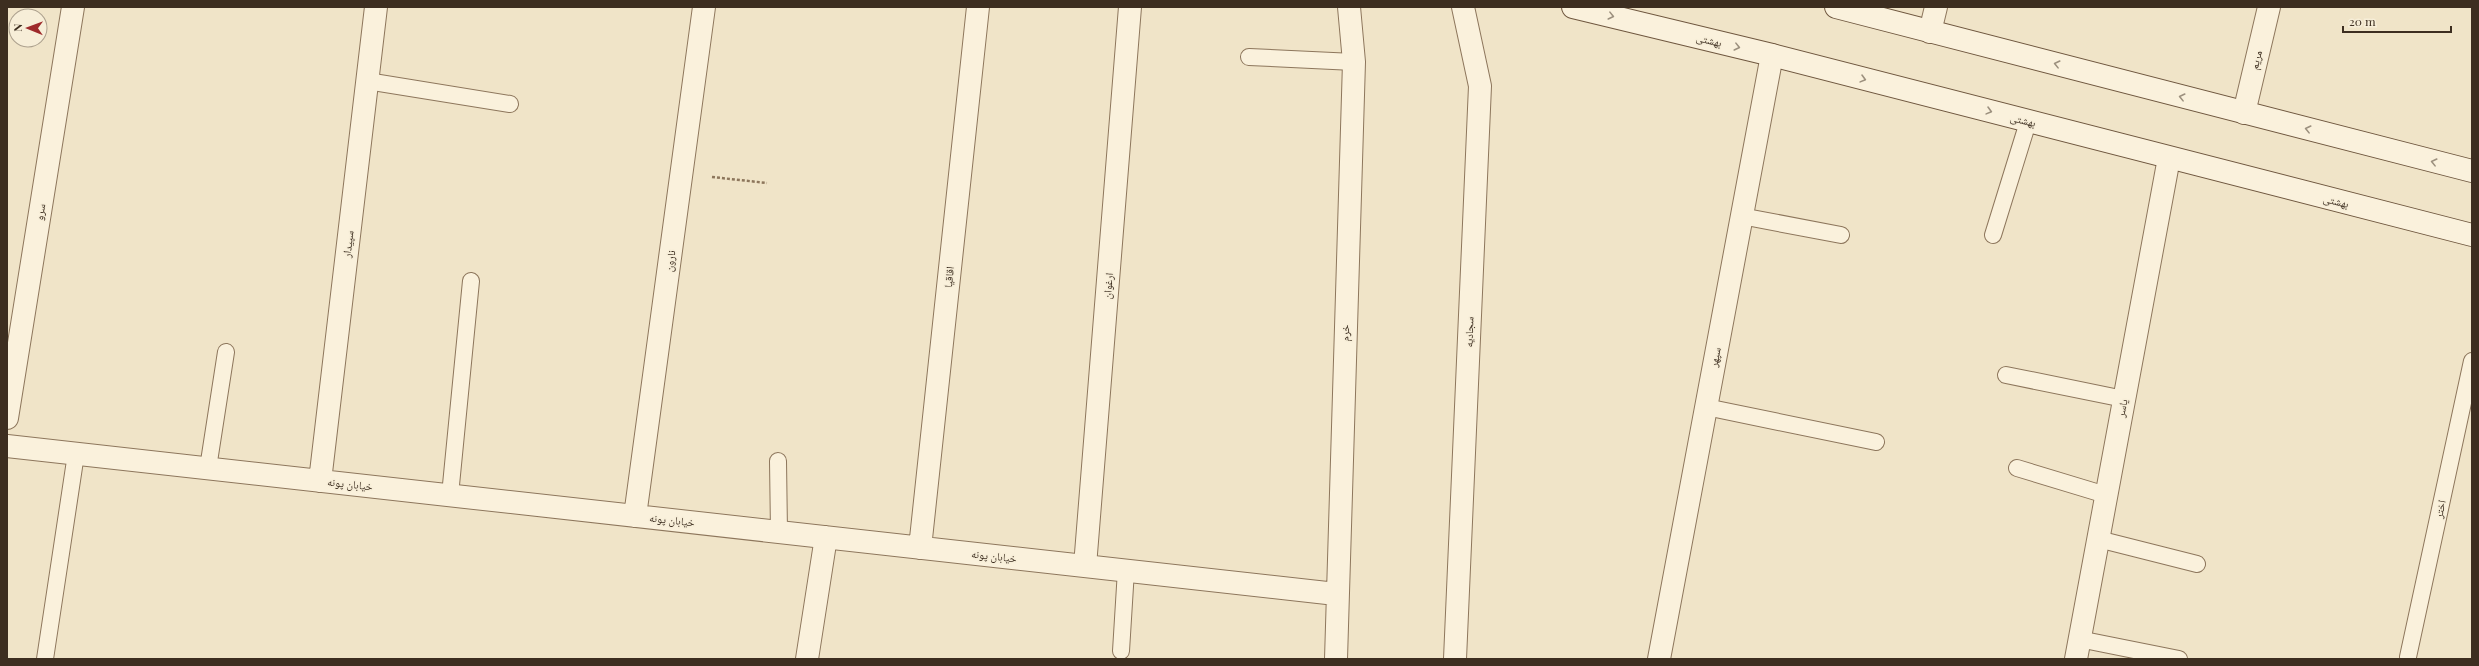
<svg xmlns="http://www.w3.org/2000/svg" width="2479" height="666" viewBox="0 0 2479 666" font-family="'Playfair Display','Noto Naskh Arabic',serif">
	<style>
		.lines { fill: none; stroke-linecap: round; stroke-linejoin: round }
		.lane-casing { stroke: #8d765c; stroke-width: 18 }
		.street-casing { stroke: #8d765c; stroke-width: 24 }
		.secondary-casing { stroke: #6f573f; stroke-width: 24 }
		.path { stroke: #8d765c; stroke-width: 2.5; stroke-dasharray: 3 2; stroke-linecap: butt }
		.lane { stroke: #faf1dc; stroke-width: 16 }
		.street { stroke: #faf1dc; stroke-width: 22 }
		.secondary { stroke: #faf1dc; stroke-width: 22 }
		.oneway { stroke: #9c907e }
		.labels { text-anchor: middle; stroke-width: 3; stroke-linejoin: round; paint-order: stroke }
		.street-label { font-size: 11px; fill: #3d2e20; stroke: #f7eed8 }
	</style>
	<rect width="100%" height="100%" fill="#f0e4c8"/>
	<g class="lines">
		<g class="lane-casing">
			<path id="lane" d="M 1249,57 L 1354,62
				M 367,81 L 510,104
				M 1741,216 L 1841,235
				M 1993,235 L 2028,122
				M 2006,375 L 2124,399
				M 1706,407 L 1876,442
				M 778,461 L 779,532
				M 208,468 L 226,352
				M 2017,468 L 2106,495
				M 450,495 L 471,281
				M 2098,539 L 2197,564
				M 2079,639 L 2179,659
				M 1121,651 L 1126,570
				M 2408,657 L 2472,361
				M 45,659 L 76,454"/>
		</g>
		<g class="street-casing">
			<path id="street" d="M 1930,32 L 1936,7
				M 2244,113 L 2269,7
				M 7,418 L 73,7
				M 7,446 L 1336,594
				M 320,481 L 376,7
				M 635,516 L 704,7
				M 920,548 L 978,7
				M 1085,566 L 1130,7
				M 807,659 L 826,537
				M 1336,659 L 1354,62 L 1349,7
				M 1455,659 L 1480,86 L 1463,7
				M 1659,659 L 1772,55
				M 2076,659 L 2169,158"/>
		</g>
		<g class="secondary-casing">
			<path id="secondary" d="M 1573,7 L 1772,55 L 2472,235
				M 1836,7 L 2472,171"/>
		</g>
		<path class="path" d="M 712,177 L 767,183"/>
		<use href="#lane" class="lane"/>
		<use href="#street" class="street"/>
		<use href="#secondary" class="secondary"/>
	</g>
	<defs><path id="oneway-chevron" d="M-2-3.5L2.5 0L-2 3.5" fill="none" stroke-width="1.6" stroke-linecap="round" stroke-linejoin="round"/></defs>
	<g class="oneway">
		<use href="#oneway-chevron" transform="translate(1611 16) rotate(14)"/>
		<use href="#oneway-chevron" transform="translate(1737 47) rotate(14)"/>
		<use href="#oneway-chevron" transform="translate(2057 64) rotate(-166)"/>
		<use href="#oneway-chevron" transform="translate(1863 79) rotate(15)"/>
		<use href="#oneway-chevron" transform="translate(2182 97) rotate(-166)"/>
		<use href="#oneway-chevron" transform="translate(1989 111) rotate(15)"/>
		<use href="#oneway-chevron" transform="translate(2308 129) rotate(-166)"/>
		<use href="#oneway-chevron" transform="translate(2434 162) rotate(-166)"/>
	</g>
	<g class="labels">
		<g class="street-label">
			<text transform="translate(1709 40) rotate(14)" y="4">بهشتی</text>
			<text transform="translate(2256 60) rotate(-77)" y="4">مریم</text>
			<text transform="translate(2023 120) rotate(14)" y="4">بهشتی</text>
			<text transform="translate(2336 201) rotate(14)" y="4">بهشتی</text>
			<text transform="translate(40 212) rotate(-81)" y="4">سرو</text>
			<text transform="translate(348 244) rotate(-83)" y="4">سپیدار</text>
			<text transform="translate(670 261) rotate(-82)" y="4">نارون</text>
			<text transform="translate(949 277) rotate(-84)" y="4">اقاقیا</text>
			<text transform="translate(1108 286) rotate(-85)" y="4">ارغوان</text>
			<text transform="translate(1469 332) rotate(-88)" y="4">سجادیه</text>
			<text transform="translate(1345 333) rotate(-88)" y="4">خرم</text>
			<text transform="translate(1715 357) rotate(-79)" y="4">سپهر</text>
			<text transform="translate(2122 408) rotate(-79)" y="4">یاسر</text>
			<text transform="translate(350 484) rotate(6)" y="4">خیابان پونه</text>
			<text transform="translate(2440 509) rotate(-78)" y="4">اختر</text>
			<text transform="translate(672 520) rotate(6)" y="4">خیابان پونه</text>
			<text transform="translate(994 556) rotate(6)" y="4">خیابان پونه</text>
		</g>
	</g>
	<rect width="2479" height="666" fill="none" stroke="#3d2e20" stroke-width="16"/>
	<g transform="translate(28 28) rotate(271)"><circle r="19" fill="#f7eed8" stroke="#ada18e"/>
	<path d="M0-3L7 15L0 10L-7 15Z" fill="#9e2a2b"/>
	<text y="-6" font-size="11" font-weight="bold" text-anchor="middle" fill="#3d2e20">N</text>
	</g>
	<path d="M2343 26v6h108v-6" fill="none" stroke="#3d2e20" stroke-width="2"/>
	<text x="2349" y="26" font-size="12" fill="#3d2e20" stroke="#f7eed8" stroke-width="3" paint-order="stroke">20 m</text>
</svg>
